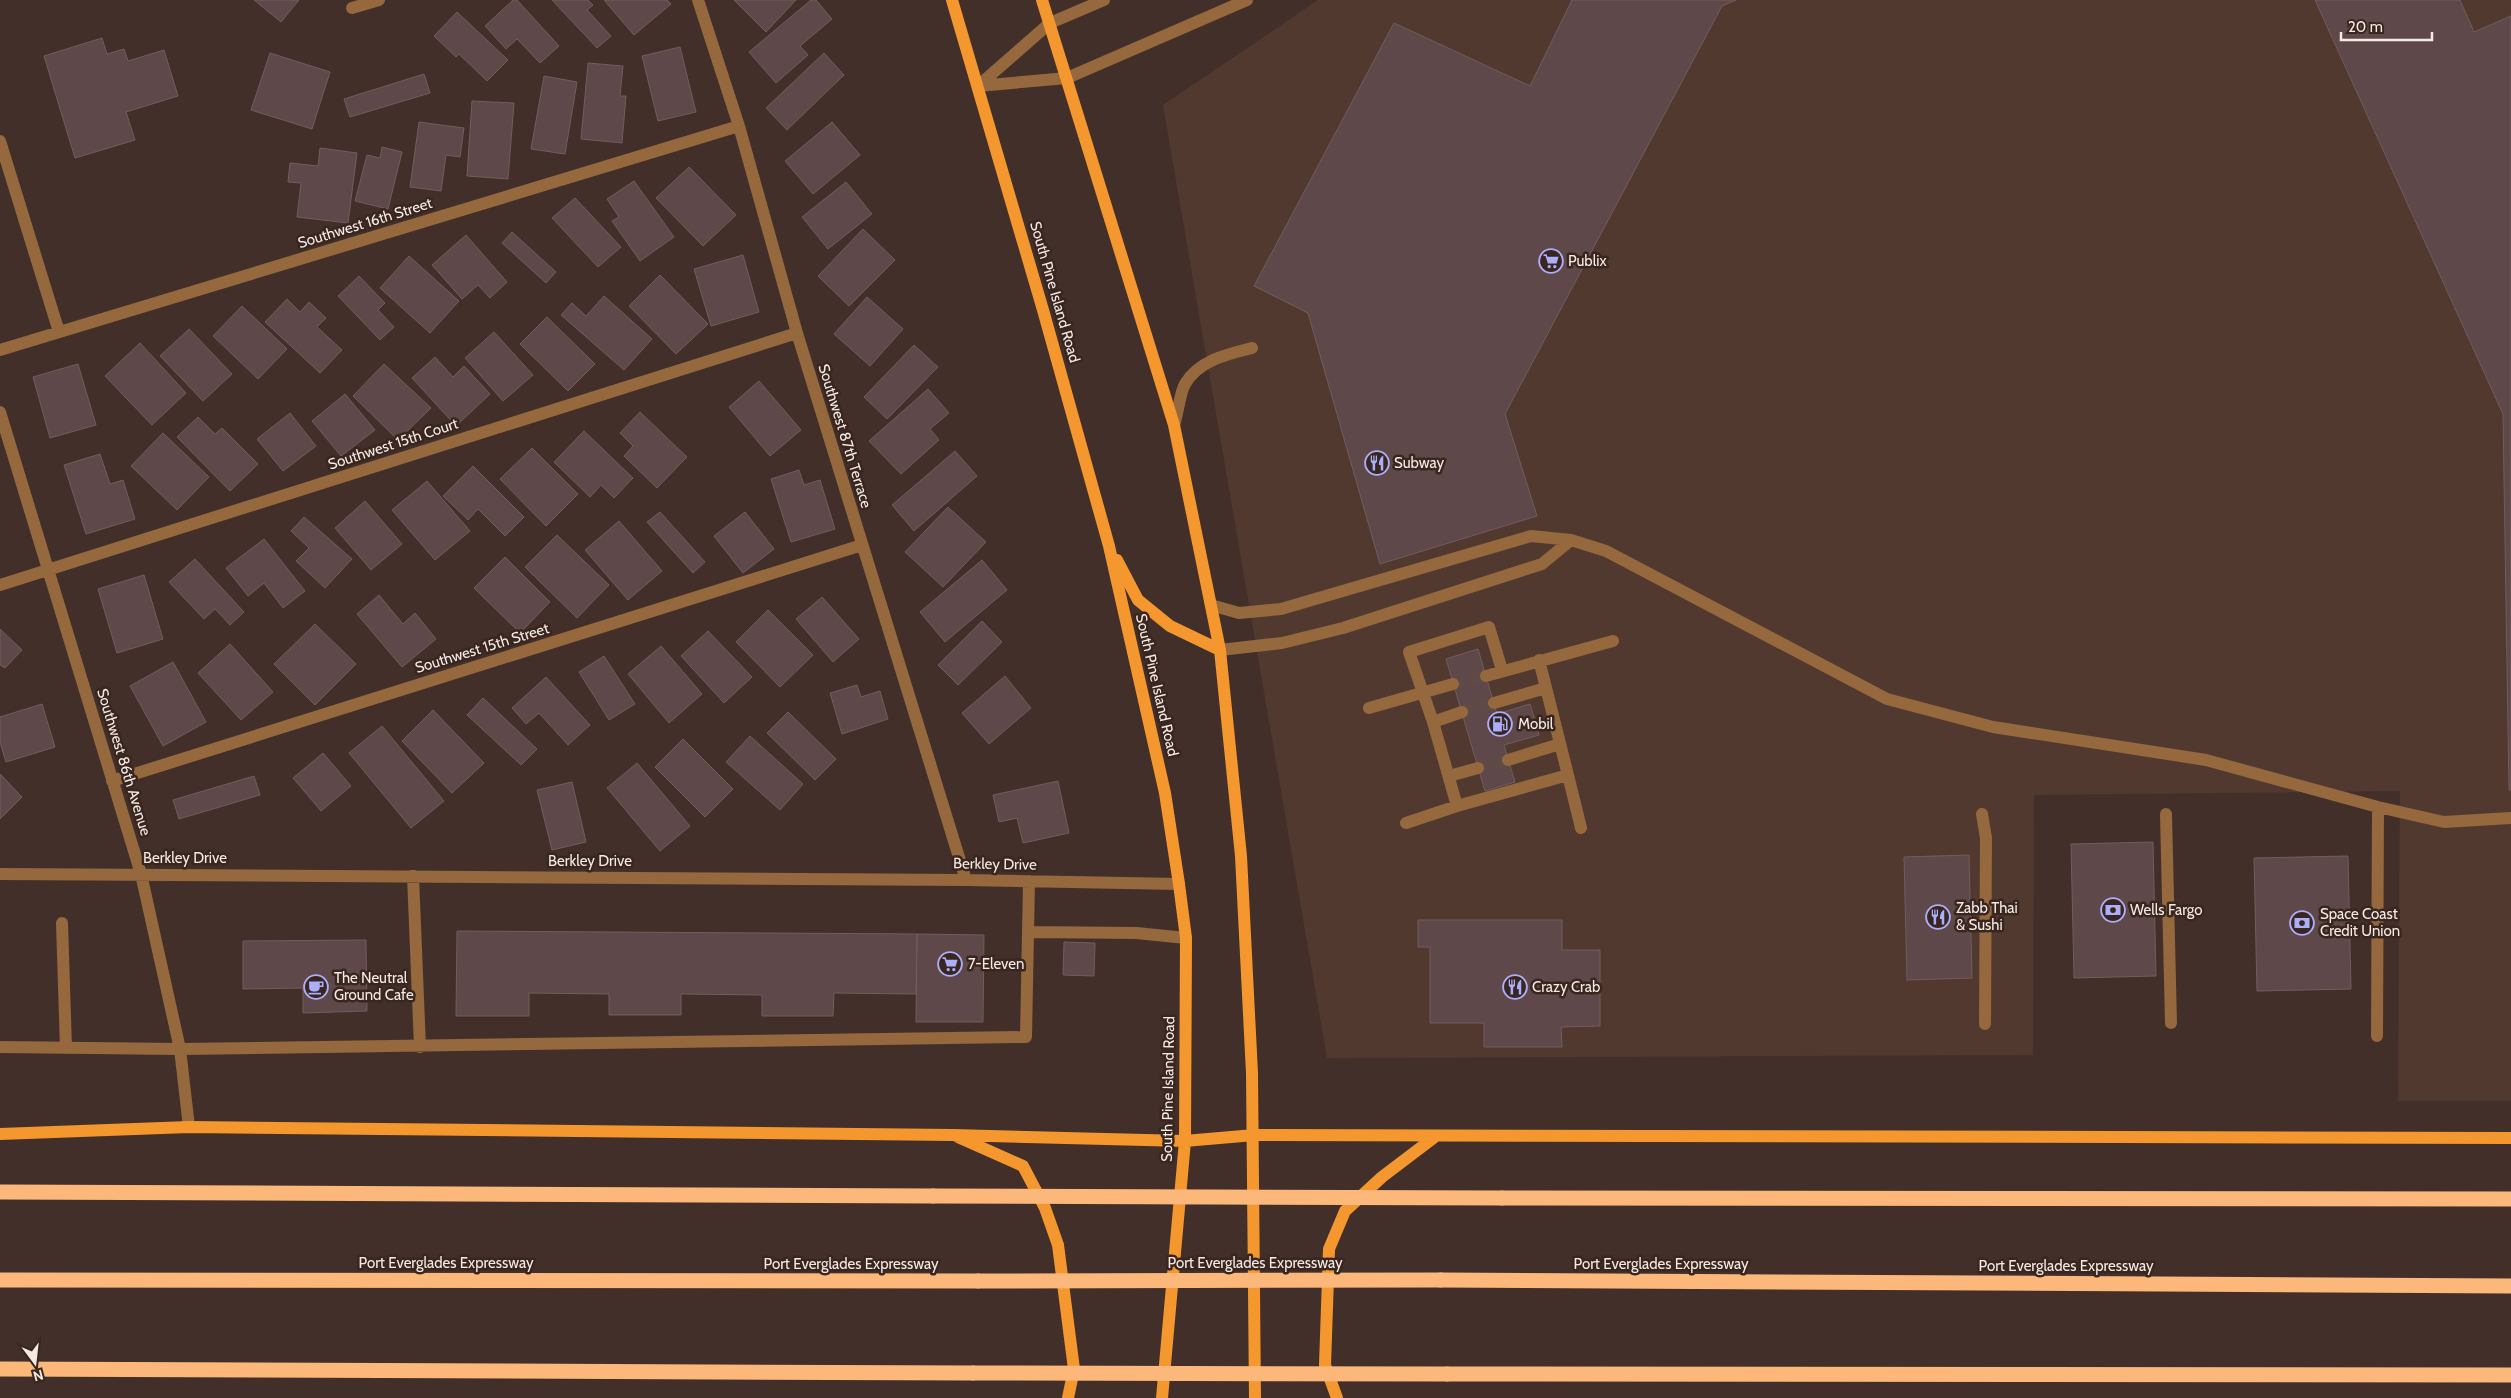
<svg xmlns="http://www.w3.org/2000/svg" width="2511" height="1398" viewBox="0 0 2511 1398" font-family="Cabin,sans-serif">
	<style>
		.built { fill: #523930 }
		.building { fill: #5f4849; stroke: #735c5d }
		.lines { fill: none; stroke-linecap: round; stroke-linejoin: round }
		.minor-tunnel { stroke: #5e4b45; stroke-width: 12; stroke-dasharray: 12 6; stroke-linecap: butt }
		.minor { stroke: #95683d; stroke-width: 12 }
		.major { stroke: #f4972f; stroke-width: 12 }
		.highway { stroke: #fbb87a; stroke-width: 15 }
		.highway-bridge { stroke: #fbb87a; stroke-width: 15 }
		.labels { text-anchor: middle; stroke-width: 5; stroke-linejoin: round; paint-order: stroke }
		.street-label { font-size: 15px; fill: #f6e9e4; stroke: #38261f }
		.poi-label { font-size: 15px; fill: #f6e9e4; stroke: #38261f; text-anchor: start }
	</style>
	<rect width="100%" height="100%" fill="#432f29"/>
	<path class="built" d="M 1318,0 L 2511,0 L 2511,1101 L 2398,1101 L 2400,791 L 2034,795 L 2033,1055 L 1327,1058 L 1163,105 Z"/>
	<path class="building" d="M 254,0 L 299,0 L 281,22 Z
		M 513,0 L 517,0 L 559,46 L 540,63 L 517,39 L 506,49 L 485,26 Z
		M 552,0 L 588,0 L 593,5 L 587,10 L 611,36 L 597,48 Z
		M 604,0 L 667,0 L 671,4 L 634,35 Z
		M 734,0 L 796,0 L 766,32 Z
		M 811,0 L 816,0 L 832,19 L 800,46 L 808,55 L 776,83 L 749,52 Z
		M 1572,0 L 1736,0 L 1722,6 L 1505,414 L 1537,516 L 1380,564 L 1308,313 L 1254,286 L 1394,23 L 1530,86 Z
		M 2315,0 L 2460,0 L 2474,32 L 2511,16 L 2511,790 L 2509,790 L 2503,414 Z
		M 457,12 L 508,60 L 487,81 L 459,54 L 456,57 L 434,36 Z
		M 102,38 L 107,54 L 124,49 L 128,61 L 164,50 L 178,96 L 126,112 L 135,140 L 75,158 L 44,56 Z
		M 680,47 L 696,112 L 658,121 L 642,56 Z
		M 270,53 L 330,72 L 312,129 L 251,110 Z
		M 824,53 L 844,75 L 787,130 L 766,108 Z
		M 588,63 L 623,66 L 620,96 L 626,96 L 622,143 L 581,139 Z
		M 424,74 L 430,93 L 350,117 L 344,99 Z
		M 544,76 L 577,82 L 565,154 L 531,149 Z
		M 472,101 L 514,103 L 508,179 L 467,176 Z
		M 419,122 L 464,128 L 460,157 L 446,155 L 441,191 L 410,187 Z
		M 832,122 L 860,155 L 813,194 L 785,161 Z
		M 382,147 L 402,152 L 388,209 L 355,201 L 367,155 L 380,158 Z
		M 320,148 L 357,153 L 348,223 L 297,217 L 301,183 L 288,182 L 290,163 L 318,166 Z
		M 689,167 L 736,215 L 703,246 L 656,198 Z
		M 634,181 L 674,237 L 640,261 L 612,221 L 619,217 L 607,199 Z
		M 846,182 L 872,214 L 828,249 L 802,217 Z
		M 575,198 L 621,247 L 598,267 L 552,218 Z
		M 863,229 L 895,260 L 849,306 L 818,276 Z
		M 512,232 L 556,272 L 546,283 L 502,243 Z
		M 466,235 L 507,282 L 490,298 L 478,285 L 462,299 L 432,265 Z
		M 743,255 L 759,312 L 711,326 L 694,269 Z
		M 409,256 L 459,301 L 430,333 L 380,288 Z
		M 660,275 L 708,324 L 676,354 L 629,306 Z
		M 359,276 L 385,303 L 378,310 L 394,327 L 380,340 L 338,296 Z
		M 604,296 L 652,339 L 624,370 L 561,315 L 572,303 L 586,316 Z
		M 867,297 L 903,329 L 870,366 L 834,334 Z
		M 287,299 L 300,312 L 309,302 L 326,318 L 317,327 L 342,350 L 320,373 L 265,322 Z
		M 242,306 L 287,349 L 258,379 L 213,336 Z
		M 547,317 L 595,364 L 568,391 L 520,344 Z
		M 189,329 L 232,374 L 203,401 L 160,356 Z
		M 494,332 L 533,375 L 503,401 L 465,358 Z
		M 140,343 L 186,393 L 152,425 L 105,376 Z
		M 914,345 L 938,367 L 887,419 L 864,397 Z
		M 435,357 L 453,377 L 464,366 L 490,394 L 456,426 L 412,378 Z
		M 78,364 L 96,425 L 50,438 L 33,377 Z
		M 384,364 L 431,408 L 398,440 L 353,396 Z
		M 759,381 L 801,430 L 770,456 L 729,407 Z
		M 928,389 L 949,413 L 930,429 L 939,440 L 901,474 L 869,441 Z
		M 345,394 L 375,430 L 341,456 L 312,421 Z
		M 640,412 L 687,457 L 657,488 L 624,456 L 633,446 L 620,433 Z
		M 290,413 L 316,446 L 283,471 L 257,439 Z
		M 198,417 L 215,434 L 222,428 L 258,464 L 230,491 L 177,437 Z
		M 584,431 L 633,478 L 614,498 L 601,485 L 590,497 L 554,462 Z
		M 163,433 L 209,477 L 177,510 L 131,466 Z
		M 532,448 L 578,494 L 546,526 L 500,479 Z
		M 955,451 L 977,476 L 914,531 L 892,505 Z
		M 100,454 L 110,484 L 123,480 L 135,519 L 86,534 L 64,465 Z
		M 473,466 L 524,517 L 505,536 L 478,509 L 468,520 L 443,496 Z
		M 799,470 L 804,485 L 820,480 L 835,529 L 791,542 L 771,479 Z
		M 427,481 L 470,531 L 435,560 L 392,510 Z
		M 365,501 L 402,544 L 371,570 L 335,528 Z
		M 948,507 L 986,542 L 943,587 L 905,552 Z
		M 660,512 L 705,562 L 693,573 L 647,522 Z
		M 745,512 L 774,549 L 743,573 L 714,536 Z
		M 304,517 L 352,559 L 325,588 L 296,561 L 309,548 L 291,531 Z
		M 619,521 L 662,571 L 628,600 L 585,550 Z
		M 557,535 L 609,585 L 577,618 L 525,567 Z
		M 264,539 L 305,591 L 283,608 L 264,583 L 248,596 L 226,568 Z
		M 505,557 L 550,602 L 520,633 L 474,588 Z
		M 195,559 L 244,612 L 230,625 L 215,609 L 204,619 L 169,582 Z
		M 982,560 L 1007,590 L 945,642 L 920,612 Z
		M 144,575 L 163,639 L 117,653 L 98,589 Z
		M 379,595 L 403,624 L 415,613 L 436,639 L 402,667 L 357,614 Z
		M 822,597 L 859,639 L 833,662 L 796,619 Z
		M 768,610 L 813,655 L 780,687 L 736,642 Z
		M 982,621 L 1002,642 L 958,685 L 938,665 Z
		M 315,624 L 356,664 L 315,705 L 274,664 Z
		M 0,629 L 22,650 L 5,668 L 0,665 Z
		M 708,631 L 752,677 L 724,703 L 681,656 Z
		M 230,644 L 273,692 L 241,720 L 198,673 Z
		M 661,646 L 702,694 L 669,723 L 628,674 Z
		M 1478,649 L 1497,714 L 1530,704 L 1539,735 L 1504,745 L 1515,782 L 1485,791 L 1446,659 Z
		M 604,656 L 635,704 L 609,720 L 579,672 Z
		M 173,662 L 206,722 L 163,746 L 130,686 Z
		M 1005,676 L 1031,708 L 989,744 L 962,713 Z
		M 546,677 L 590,725 L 568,745 L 539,713 L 526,724 L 512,708 Z
		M 857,685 L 861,697 L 880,691 L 888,719 L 842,734 L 830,693 Z
		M 483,698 L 537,749 L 521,765 L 467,715 Z
		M 42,704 L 55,747 L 6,762 L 0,742 L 0,717 Z
		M 433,710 L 484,763 L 452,793 L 402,741 Z
		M 788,712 L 836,759 L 815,780 L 767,733 Z
		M 382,726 L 444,801 L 411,828 L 349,753 Z
		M 750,736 L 803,784 L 780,810 L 726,762 Z
		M 683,739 L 733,789 L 705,817 L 655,767 Z
		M 323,753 L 351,786 L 321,811 L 293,778 Z
		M 637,763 L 690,826 L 660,851 L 607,788 Z
		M 0,774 L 22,797 L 0,819 Z
		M 254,776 L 260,795 L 179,819 L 173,800 Z
		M 1058,781 L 1069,833 L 1023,843 L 1017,818 L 999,822 L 993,795 Z
		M 572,782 L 586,842 L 552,850 L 537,790 Z
		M 2153,842 L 2156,976 L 2074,978 L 2071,844 Z
		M 1969,855 L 1972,978 L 1907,980 L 1904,857 Z
		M 2348,856 L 2351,989 L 2257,991 L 2254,858 Z
		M 1418,920 L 1562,920 L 1562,950 L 1600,950 L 1600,1026 L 1561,1027 L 1562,1047 L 1484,1047 L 1484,1023 L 1430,1023 L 1430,947 L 1418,947 Z
		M 457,931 L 917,934 L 916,994 L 834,993 L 833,1016 L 762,1016 L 762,995 L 681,994 L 681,1015 L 609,1015 L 609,994 L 529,993 L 529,1016 L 456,1016 Z
		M 917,934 L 984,935 L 983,1022 L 916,1022 Z
		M 366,940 L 367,1011 L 303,1013 L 303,988 L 243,989 L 243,941 Z
		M 1064,942 L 1095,943 L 1094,976 L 1063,975 Z"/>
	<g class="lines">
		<path class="minor-tunnel" d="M 1453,684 L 1486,676
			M 1462,712 L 1494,703
			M 1478,768 L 1508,760"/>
		<path class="minor" d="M 698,0 L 739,126 L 797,333 L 966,880
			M 352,8 L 379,0
			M 978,86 L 1067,78 L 1247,0
			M 978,86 L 1050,23 L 1104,0
			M 0,141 L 59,332
			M 0,350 L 739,126
			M 0,412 L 141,874 L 180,1049 L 189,1127
			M 1174,425 C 1178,414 1180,392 1185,384 C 1199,360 1228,354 1252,348
			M 0,585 L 797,333
			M 1211,605 L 1239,613 L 1281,609 L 1531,536 L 1571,540 L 1606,551 L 1887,699 L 1993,727 L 2206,760 L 2378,807 L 2444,822 L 2511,818
			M 1220,650 L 1282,643 L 1343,628 L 1542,564 L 1571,540
			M 1486,676 L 1613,641
			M 1494,703 L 1546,688
			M 1369,708 L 1453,684
			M 1433,722 L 1462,712
			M 1508,760 L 1560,744
			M 1568,775 L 1581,828
			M 1449,776 L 1478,768
			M 112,781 L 862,545
			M 1457,806 L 1433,722 L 1409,652 L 1489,627 L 1502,670
			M 1982,814 L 1986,838 L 1985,1024
			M 2166,814 L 2171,1023
			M 1406,823 L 1457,806 L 1568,775 L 1539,660
			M 0,874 L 966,880 L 1179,884
			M 413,876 L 420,1047
			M 62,923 L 66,1048
			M 1029,932 L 1136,933 L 1186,938
			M 2377,1036 L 2378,807
			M 0,1047 L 180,1049 L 1026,1037 L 1029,881"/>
		<path class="major" d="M 952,0 L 1043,310 L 1109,546 L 1165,793 L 1179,884 L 1186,938 L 1185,1141 L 1162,1398
			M 1042,0 L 1174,425 L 1220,650 L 1241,856 L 1252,1073 L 1255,1398
			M 1117,560 L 1138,600 L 1170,626 L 1220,650
			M 0,1134 L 189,1127 L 953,1135 L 1185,1141 L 1254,1135 L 2511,1138
			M 958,1137 L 1023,1166 L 1045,1208 L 1058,1245 L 1074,1369 L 1068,1398
			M 1337,1398 L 1325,1365 L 1329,1249 L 1345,1211 L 1382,1177 L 1436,1136"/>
		<path class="highway" d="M 0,1192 L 933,1196
			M 1502,1198 L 2511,1199
			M 0,1280 L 978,1281
			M 1441,1280 L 2511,1286
			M 0,1369 L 973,1373
			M 1447,1374 L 2511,1375"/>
		<path class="highway-bridge" d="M 933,1196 L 1502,1198
			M 978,1281 L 1441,1280
			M 973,1373 L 1447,1374"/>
	</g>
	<defs>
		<g id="supermarket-ring" transform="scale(1.25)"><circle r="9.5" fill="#38261f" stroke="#abaffb" stroke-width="1.5"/><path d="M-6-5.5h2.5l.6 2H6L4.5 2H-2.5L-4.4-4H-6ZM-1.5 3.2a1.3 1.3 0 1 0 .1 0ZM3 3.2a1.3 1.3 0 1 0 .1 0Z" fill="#abaffb"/></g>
		<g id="restaurant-ring" transform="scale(1.25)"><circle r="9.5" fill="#38261f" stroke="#abaffb" stroke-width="1.5"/><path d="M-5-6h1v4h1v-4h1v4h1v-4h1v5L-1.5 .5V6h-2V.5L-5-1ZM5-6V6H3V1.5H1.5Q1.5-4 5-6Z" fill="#abaffb"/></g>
		<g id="fuel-ring" transform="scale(1.25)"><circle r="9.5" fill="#38261f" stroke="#abaffb" stroke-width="1.5"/><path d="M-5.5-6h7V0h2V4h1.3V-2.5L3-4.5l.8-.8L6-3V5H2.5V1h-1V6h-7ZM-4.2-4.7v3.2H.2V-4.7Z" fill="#abaffb"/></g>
		<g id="bank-ring" transform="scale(1.25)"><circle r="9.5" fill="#38261f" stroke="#abaffb" stroke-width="1.5"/><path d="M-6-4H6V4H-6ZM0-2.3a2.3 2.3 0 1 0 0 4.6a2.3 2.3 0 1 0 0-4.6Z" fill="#abaffb"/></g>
		<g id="cafe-ring" transform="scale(1.25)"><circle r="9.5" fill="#38261f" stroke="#abaffb" stroke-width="1.5"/><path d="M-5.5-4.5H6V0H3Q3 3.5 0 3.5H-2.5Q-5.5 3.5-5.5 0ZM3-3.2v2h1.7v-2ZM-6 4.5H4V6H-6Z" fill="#abaffb"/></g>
	</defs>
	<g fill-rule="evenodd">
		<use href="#supermarket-ring" x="1551" y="261"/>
		<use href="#restaurant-ring" x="1377" y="463"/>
		<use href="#fuel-ring" x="1500" y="724"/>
		<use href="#bank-ring" x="2113" y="910"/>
		<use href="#restaurant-ring" x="1938" y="917"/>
		<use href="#bank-ring" x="2302" y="923"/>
		<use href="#supermarket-ring" x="950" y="964"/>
		<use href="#cafe-ring" x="316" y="987"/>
		<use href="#restaurant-ring" x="1515" y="987"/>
	</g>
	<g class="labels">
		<g class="street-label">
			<text transform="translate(365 223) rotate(-17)" y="5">Southwest 16th Street</text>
			<text transform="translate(1055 292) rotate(74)" y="5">South Pine Island Road</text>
			<text transform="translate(845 436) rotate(73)" y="5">Southwest 87th Terrace</text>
			<text transform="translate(393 444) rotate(-18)" y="5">Southwest 15th Court</text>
			<text transform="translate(482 648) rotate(-17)" y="5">Southwest 15th Street</text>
			<text transform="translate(1157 685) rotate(77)" y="5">South Pine Island Road</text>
			<text transform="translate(124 762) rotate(73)" y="5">Southwest 86th Avenue</text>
			<text x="185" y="863">Berkley Drive</text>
			<text x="590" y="866">Berkley Drive</text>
			<text transform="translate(995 864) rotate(1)" y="5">Berkley Drive</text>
			<text transform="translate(1168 1089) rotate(-89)" y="5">South Pine Island Road</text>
			<text x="446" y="1268">Port Everglades Expressway</text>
			<text x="1255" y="1268">Port Everglades Expressway</text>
			<text x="851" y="1269">Port Everglades Expressway</text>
			<text x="1661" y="1269">Port Everglades Expressway</text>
			<text x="2066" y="1271">Port Everglades Expressway</text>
		</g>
		<g class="poi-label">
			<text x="1568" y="266">Publix</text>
			<text x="1394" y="468">Subway</text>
			<text x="1518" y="729">Mobil</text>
			<text x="1956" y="913">Zabb Thai<tspan x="1956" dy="17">&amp; Sushi</tspan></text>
			<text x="2130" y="915">Wells Fargo</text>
			<text x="2320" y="919">Space Coast<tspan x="2320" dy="17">Credit Union</tspan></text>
			<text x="968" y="969">7-Eleven</text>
			<text x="334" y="983">The Neutral<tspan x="334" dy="17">Ground Cafe</tspan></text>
			<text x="1532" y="992">Crazy Crab</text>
		</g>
	</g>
	<g transform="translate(35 1363) rotate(165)" stroke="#38261f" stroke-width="4" paint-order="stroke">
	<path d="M0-4L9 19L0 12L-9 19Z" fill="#f6e9e4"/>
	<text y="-8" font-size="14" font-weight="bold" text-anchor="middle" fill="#f6e9e4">N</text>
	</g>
	<path d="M2341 32v8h91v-8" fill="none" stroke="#f6e9e4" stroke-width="2.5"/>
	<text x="2348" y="32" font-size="15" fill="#f6e9e4" stroke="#38261f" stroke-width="4" paint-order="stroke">20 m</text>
</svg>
